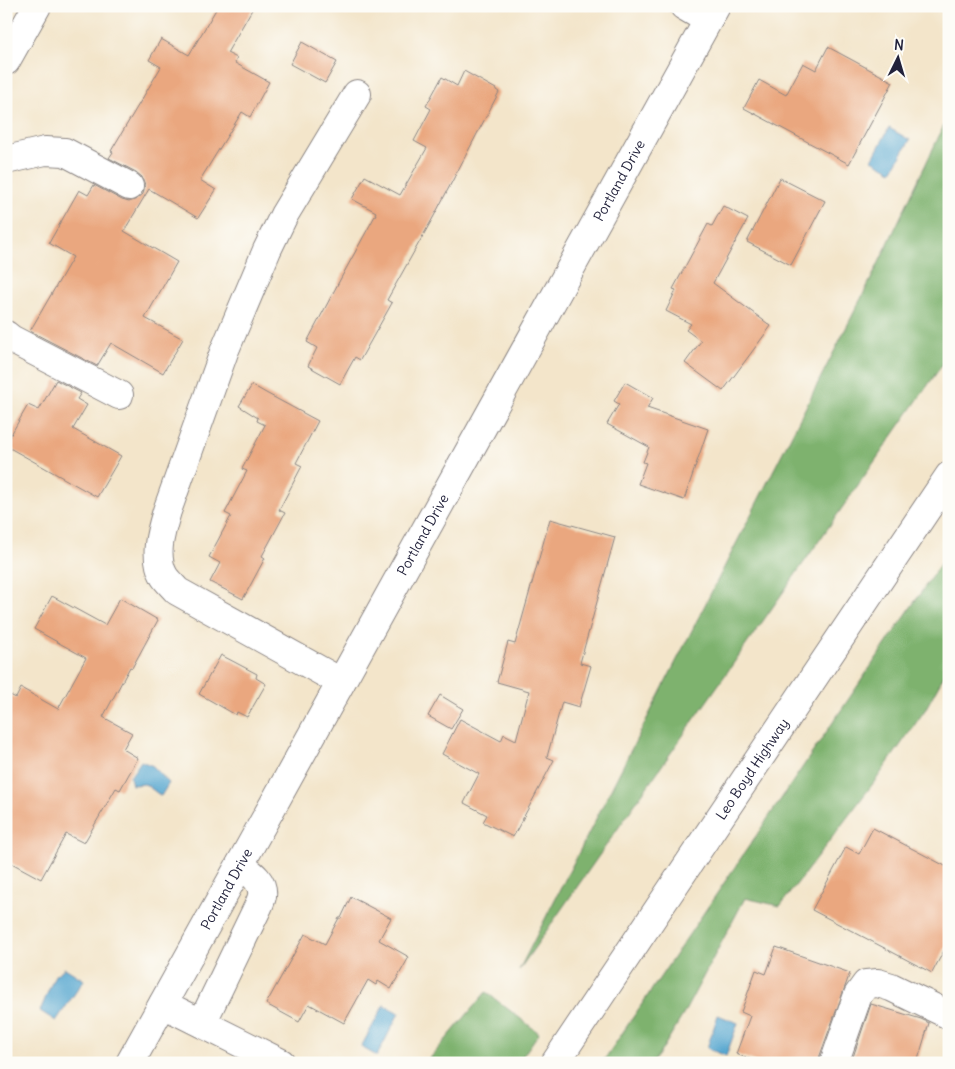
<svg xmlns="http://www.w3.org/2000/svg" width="955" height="1069" viewBox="0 0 955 1069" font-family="Delius,sans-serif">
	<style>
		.forest { fill: #7eb26e; stroke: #506a54 }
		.water { fill: #54a6cf; stroke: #3b6485 }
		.building { fill: #eaa77f }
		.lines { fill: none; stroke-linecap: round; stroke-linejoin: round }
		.minor-casing { stroke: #8a8482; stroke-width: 30 }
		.major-casing { stroke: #8a8482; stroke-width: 30 }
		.minor { stroke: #fff; stroke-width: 28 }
		.major { stroke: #fff; stroke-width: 28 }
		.labels { text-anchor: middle; stroke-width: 4.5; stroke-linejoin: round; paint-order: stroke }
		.street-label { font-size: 14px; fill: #22223b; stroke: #fdfcf7 }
	</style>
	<rect width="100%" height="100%" fill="#fdfcf7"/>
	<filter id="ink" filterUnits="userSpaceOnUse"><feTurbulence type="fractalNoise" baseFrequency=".02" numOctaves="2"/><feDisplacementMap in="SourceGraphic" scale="10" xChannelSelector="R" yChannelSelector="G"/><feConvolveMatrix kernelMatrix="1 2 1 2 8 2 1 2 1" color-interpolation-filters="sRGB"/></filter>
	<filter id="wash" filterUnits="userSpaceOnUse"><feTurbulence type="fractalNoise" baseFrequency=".0096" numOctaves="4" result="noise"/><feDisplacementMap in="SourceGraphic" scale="20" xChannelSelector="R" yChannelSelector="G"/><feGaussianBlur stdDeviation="1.12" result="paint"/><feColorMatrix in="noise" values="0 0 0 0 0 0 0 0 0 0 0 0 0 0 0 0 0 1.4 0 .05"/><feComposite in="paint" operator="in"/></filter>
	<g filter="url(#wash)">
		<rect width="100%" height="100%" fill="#f3e5ca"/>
		<path class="forest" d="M 949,115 L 949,355 L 519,970 L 874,273 Z
			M 949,551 L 949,666 L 925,710 L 878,777 L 780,906 L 745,898 L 683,1015 L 660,1053 L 652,1063 L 602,1063 Z
			M 486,992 L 539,1033 L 518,1063 L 426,1063 Z"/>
		<path class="water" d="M 889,128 L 910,140 L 892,171 L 872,160 Z
			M 141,761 L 153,766 L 169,783 L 161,796 L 145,784 L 132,785 L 130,777 Z
			M 65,968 L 84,980 L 56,1021 L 40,1011 L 55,975 Z
			M 384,1005 L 399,1013 L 377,1056 L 361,1047 Z
			M 718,1015 L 738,1023 L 726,1056 L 707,1048 Z"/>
		<g id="blocks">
			<path class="building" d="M 218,6 L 254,6 L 227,53 L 237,58 L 235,63 L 269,82 L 250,117 L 242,112 L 200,180 L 216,190 L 198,218 L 149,189 L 124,231 L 177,262 L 145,318 L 183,339 L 163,373 L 111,343 L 97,366 L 30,331 L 73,257 L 49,243 L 79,190 L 88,195 L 94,185 L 122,200 L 129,202 L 137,199 L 143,194 L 145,185 L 142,177 L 136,172 L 109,158 L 113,152 L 111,151 L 161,67 L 149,60 L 161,39 L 189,55 Z
				M 302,42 L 337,62 L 325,83 L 290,64 Z
				M 828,47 L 893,82 L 849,164 L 744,108 L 759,80 L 786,95 L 803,63 L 816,70 Z
				M 464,71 L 496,89 L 496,90 L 499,92 L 434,216 L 387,300 L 392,303 L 360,360 L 355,357 L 340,384 L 308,366 L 317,348 L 307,342 L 341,278 L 376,214 L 375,214 L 376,212 L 352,199 L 365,176 L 400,195 L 427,148 L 414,141 L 431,109 L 426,106 L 442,77 L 457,86 Z
				M 780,178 L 825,201 L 791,265 L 747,242 Z
				M 723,206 L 748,219 L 713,283 L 771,326 L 723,391 L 685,363 L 701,341 L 686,330 L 691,324 L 666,311 L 676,290 L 673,289 L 708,224 L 712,226 Z
				M 56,380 L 81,393 L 77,399 L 87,405 L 73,429 L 121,456 L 97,497 L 6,446 L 6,443 L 28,405 L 39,410 Z
				M 625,382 L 653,398 L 647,408 L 708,429 L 684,500 L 638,484 L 646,463 L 643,462 L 649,447 L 607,424 L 619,404 L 614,401 Z
				M 252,385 L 266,393 L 318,421 L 296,463 L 302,466 L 279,510 L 285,513 L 262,556 L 265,558 L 243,599 L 210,582 L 220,563 L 209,557 L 231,516 L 225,513 L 247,471 L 242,469 L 265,425 L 257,421 L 258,418 L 239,406 Z
				M 550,519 L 615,537 L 580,663 L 591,666 L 579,707 L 562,702 L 547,757 L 554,760 L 513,837 L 483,822 L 487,815 L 464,803 L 479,774 L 442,754 L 460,719 L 501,741 L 504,734 L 516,740 L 529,691 L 497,682 L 508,642 L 515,644 Z
				M 52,596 L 105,625 L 120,598 L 158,620 L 132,668 L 130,667 L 103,717 L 132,733 L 123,749 L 138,758 L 120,790 L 116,788 L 84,843 L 66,834 L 41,879 L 6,860 L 6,693 L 16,698 L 21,688 L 58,709 L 86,658 L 34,629 Z
				M 221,655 L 257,674 L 256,678 L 266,684 L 247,717 L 237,712 L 236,715 L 199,694 Z
				M 440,695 L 463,709 L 451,729 L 428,716 Z
				M 873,828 L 949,868 L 949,941 L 932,973 L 812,910 L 846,847 L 859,854 Z
				M 351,897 L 391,918 L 379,940 L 409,957 L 391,989 L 378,981 L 376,985 L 368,980 L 344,1023 L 309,1004 L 299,1022 L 266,1004 L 305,934 L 325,944 L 339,918 L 341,918 Z
				M 776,947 L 850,973 L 819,1058 L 819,1063 L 760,1063 L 736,1054 L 750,1016 L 741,1012 L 756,970 L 766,974 Z
				M 871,1004 L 921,1019 L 929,1023 L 917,1063 L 851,1063 Z"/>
		</g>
	</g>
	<g filter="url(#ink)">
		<use href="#blocks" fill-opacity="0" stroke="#8a8482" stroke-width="1"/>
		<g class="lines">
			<g class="minor-casing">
				<g id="minor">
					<path d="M 684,6 L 708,20"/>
					<path d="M 6,61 L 37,6"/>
					<path d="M 6,160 L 45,151 L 65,152 L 129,186"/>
					<path d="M 6,335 L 11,339 L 119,395"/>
					<path d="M 341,682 L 177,591 C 173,586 167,581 164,576 C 153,556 161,531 167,511 L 224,352 L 267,250 L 284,215 L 357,94"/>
					<path d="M 163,1004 L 281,1063"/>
					<path d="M 202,1023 L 256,911 C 258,907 261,901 262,896 C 264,881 251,873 240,865"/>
					<path id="s1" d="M 130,1063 L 716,6"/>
					<path d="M 834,1063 L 858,995 L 866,984 L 878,983 L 891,987 L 949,1015"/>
				</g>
			</g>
			<g class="major-casing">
				<g id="major">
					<path id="s2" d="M 555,1063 L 665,899 L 949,476"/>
				</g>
			</g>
			<use href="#minor" class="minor"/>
			<use href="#major" class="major"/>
		</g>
	</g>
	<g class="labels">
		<g class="street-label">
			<text dy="5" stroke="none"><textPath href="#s1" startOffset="1009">Portland Drive</textPath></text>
			<text dy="5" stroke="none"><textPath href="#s1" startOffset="604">Portland Drive</textPath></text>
			<text dy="5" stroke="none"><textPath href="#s2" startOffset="354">Leo Boyd Highway</textPath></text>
			<text dy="5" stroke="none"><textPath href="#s1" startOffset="199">Portland Drive</textPath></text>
		</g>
	</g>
	<rect width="955" height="1069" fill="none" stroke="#fdfcf7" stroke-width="25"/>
	<g transform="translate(898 58) rotate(5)" stroke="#fdfcf7" stroke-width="4" paint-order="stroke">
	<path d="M0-4L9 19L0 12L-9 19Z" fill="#22223b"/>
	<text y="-8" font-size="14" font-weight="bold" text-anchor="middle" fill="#22223b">N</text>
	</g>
</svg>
